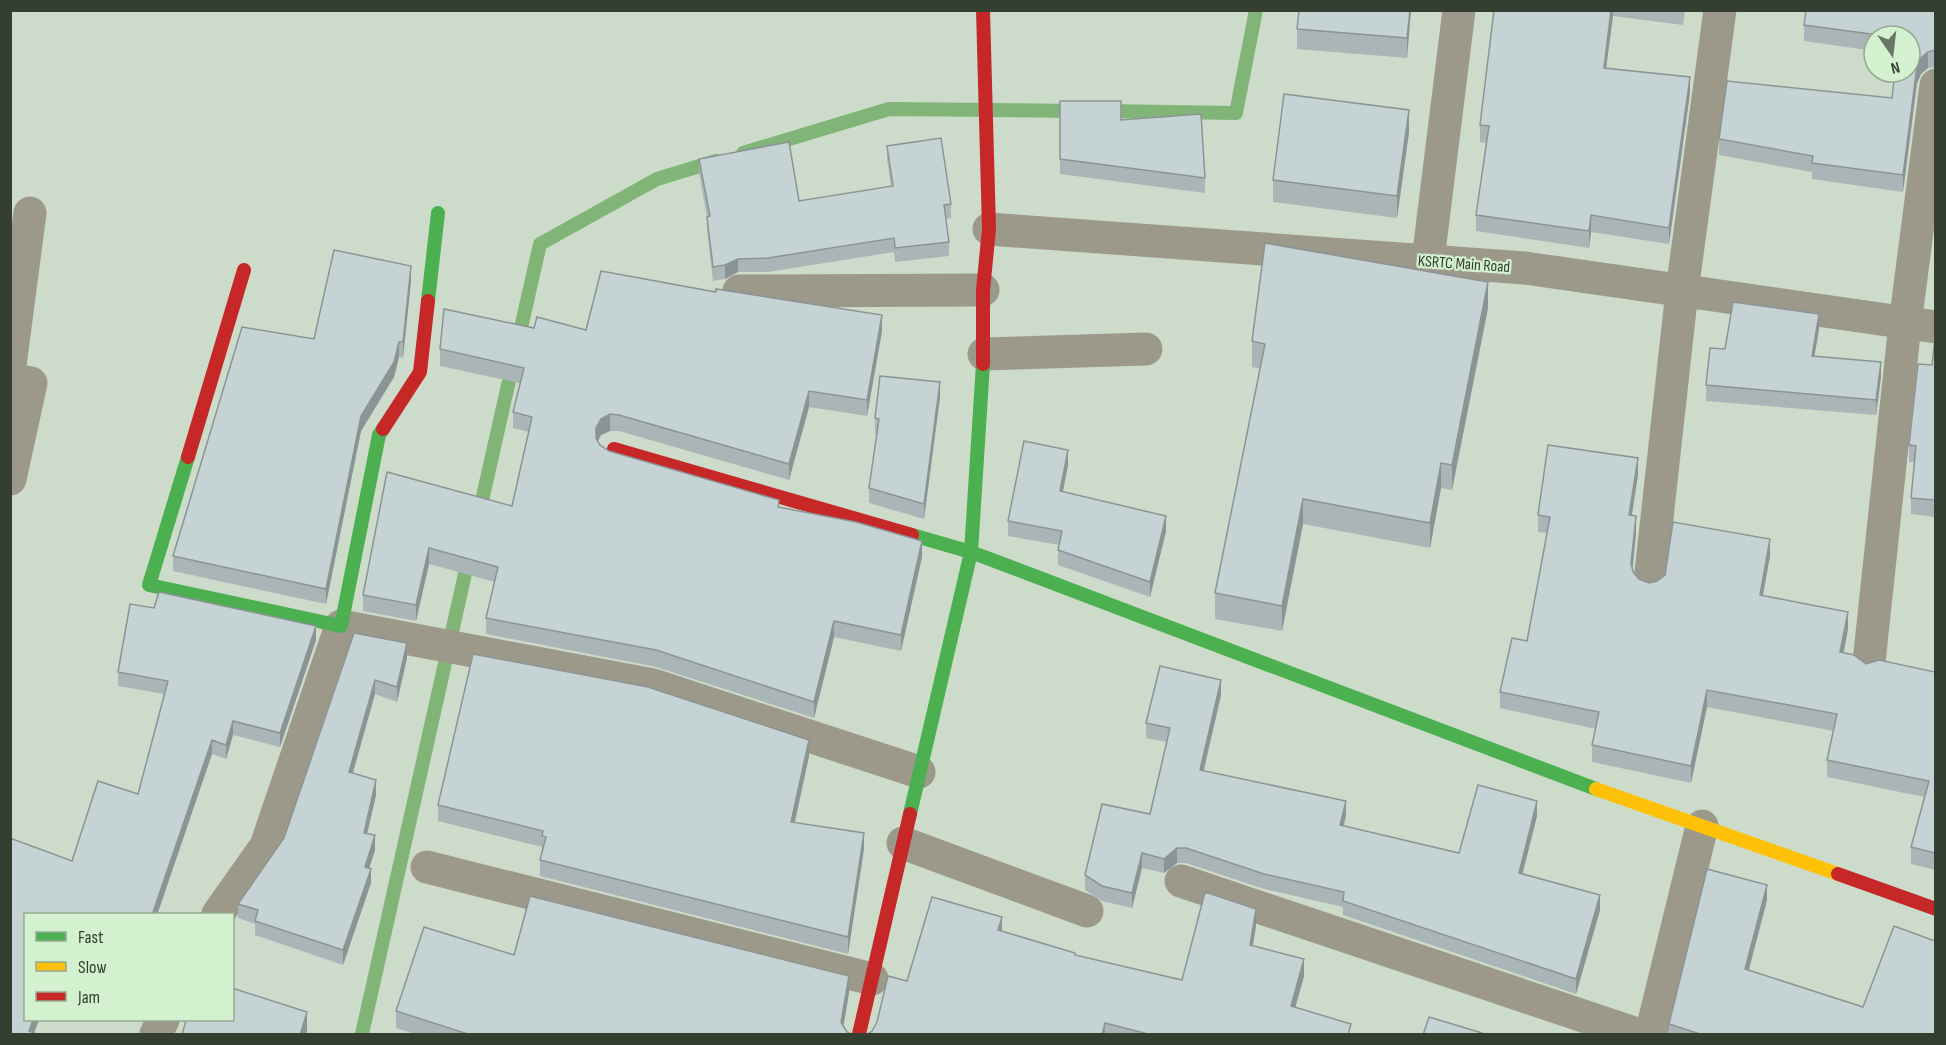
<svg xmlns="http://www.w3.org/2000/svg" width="1946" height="1045" viewBox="0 0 1946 1045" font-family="'Sofia Sans Condensed',sans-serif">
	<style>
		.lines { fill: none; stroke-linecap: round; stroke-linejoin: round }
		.stream { stroke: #81b578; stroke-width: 14 }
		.street { stroke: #9d998a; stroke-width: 33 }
		.fast { stroke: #4caf50; stroke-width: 14 }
		.slow { stroke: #ffc107; stroke-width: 14 }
		.jam { stroke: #c62828; stroke-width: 14 }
		.wall { fill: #aab5b7 }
		.shaded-wall { fill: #8b9495 }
		.building { fill: #c6d3d5; stroke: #8b9495; stroke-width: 1.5 }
		.labels { text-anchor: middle; stroke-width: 4.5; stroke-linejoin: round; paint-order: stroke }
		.street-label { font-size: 16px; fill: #343f32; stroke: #d4f1cf }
	</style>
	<rect width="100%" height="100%" fill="#cddcca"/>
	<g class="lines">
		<path class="stream" d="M 1103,111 L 1236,113 L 1256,10
			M 743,153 L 889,109 L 1078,111
			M 518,341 L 540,244 L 657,179 L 716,161
			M 479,514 L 513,363
			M 362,1034 L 469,556"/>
		<path class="street" d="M 989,229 L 1525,268 L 1936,327
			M 1428,260 L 1459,10
			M 739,291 L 983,290
			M 984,354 L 1146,349
			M 10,365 L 30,213
			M 10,379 L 31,383 L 10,479
			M 1650,581 L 1682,291 L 1720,10
			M 1869,662 L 1905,324 L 1936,85
			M 903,843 L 1087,911
			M 427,867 L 872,979
			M 1181,881 L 1637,1034
			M 218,914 L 266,846 L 341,626 L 653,685 L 919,772
			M 156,1034 L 163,1020
			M 1651,1034 L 1702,826"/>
		<path class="fast" d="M 428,301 L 438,213
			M 188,457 L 149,585 L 341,626 L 379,435 L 383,429
			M 912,535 L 971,552 L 1596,789
			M 910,814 L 971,552 L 983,364"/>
		<path class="slow" d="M 1596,789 L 1838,874"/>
		<path class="jam" d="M 983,10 L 989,229 L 983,290 L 983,364
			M 383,429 L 420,372 L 428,301
			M 614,449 L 912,535
			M 188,457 L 244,270
			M 1838,874 L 1936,909
			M 859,1034 L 910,814"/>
	</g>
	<path class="wall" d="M 1299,10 L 1411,10 L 1407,58 L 1297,49 L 1297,29 Z
		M 1494,10 L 1685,10 L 1683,25 L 1613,16 L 1606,68 L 1690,93 L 1669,244 L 1591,232 L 1589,248 L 1476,231 L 1476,215 L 1486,143 L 1480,142 L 1480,125 Z
		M 1935,10 L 1935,67 L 1928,68 L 1921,74 L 1917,83 L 1903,192 L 1812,179 L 1812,172 L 1719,155 L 1719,139 L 1892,98 L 1910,36 L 1874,36 L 1874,51 L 1804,41 L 1804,25 Z
		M 1060,101 L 1205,178 L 1205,193 L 1060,174 Z
		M 1409,132 L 1397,218 L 1273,202 L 1273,180 Z
		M 887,146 L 951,204 L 951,218 L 946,219 L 949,242 L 949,256 L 895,262 L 894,252 L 768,272 L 738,272 L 725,279 L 713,281 L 707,230 L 707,217 L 699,173 L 699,159 L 799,201 L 891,186 L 887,159 Z
		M 411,281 L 403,358 L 399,357 L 394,377 L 361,431 L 326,604 L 173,571 L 173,556 L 314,339 Z
		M 1488,308 L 1452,490 L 1441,488 L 1430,548 L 1303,524 L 1282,631 L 1215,619 L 1215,593 L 1260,369 L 1252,367 L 1252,341 Z
		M 534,328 L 586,330 L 882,331 L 867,416 L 809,407 L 789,480 L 619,431 L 610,431 L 601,435 L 598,441 L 600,445 L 609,451 L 779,507 L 922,557 L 901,651 L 834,637 L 814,718 L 656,667 L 486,634 L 486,618 L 495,582 L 429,564 L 416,621 L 363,611 L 363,595 L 387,472 L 512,506 L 529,432 L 513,428 L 513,412 L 520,383 L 440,366 L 440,349 Z
		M 1819,329 L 1814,356 L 1881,377 L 1876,415 L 1706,401 L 1706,385 L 1725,349 Z
		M 1935,338 L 1935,517 L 1911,514 L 1911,498 L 1914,462 L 1909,462 L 1909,445 L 1932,365 Z
		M 940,397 L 924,519 L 869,503 L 869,488 L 877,434 L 875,433 L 875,418 Z
		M 1068,465 L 1063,491 L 1166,531 L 1150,597 L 1058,565 L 1058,550 L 1059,545 L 1008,536 L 1008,521 Z
		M 1638,475 L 1632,515 L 1636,533 L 1633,569 L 1633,572 L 1639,579 L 1649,583 L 1657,581 L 1770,556 L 1762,596 L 1848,629 L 1844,653 L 1866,664 L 1935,672 L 1935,870 L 1911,864 L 1911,847 L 1924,797 L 1827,777 L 1827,760 L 1834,731 L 1707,707 L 1691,783 L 1592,762 L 1592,745 L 1596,729 L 1500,708 L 1500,692 L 1527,641 L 1547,533 L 1538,532 L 1538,515 Z
		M 159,592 L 316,626 L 316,640 L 280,747 L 233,735 L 226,759 L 212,754 L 157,915 L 26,915 L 26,1020 L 39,1020 L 34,1033 L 39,1035 L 10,1035 L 10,838 L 72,861 L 98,781 L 138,794 L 164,694 L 118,686 L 118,672 L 130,604 L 154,608 Z
		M 354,633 L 407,658 L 397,702 L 375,694 L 353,773 L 376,795 L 367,833 L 375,850 L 369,868 L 371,883 L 343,965 L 255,935 L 255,924 L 238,918 L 238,904 L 284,838 Z
		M 1221,695 L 1204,771 L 1346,815 L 1344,826 L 1459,853 L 1537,816 L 1522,874 L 1600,910 L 1576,994 L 1343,915 L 1343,907 L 1264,889 L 1186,863 L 1177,863 L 1164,873 L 1142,868 L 1132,908 L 1102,901 L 1085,890 L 1085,875 L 1150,814 L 1167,742 L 1146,738 L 1146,723 Z
		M 809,756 L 795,823 L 864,849 L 848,954 L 540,876 L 540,860 L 542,847 L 438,821 L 438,805 Z
		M 1767,900 L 1749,970 L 1935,1035 L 1669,1035 L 1669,1024 Z
		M 1256,926 L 1253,946 L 1304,976 L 1295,1008 L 1351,1035 L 866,1035 L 872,1031 L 907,981 L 1002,931 L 1075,956 L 1182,980 Z
		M 514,955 L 849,993 L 843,1026 L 847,1032 L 853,1035 L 418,1035 L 396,1028 L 396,1011 Z"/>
	<path class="shaded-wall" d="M 1410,10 L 1411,10 L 1407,58 L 1407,38 Z
		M 1611,10 L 1613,10 L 1613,16 L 1604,84 L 1604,68 Z
		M 1928,52 L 1928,68 L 1921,74 L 1917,83 L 1903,192 L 1903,175 L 1917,66 L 1921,58 Z
		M 1690,77 L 1690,93 L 1669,244 L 1669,228 Z
		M 1409,110 L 1409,132 L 1397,218 L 1397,196 Z
		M 1591,215 L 1591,232 L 1589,248 L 1589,231 Z
		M 738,259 L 738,272 L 725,279 L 725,265 Z
		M 411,266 L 411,281 L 403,358 L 403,342 Z
		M 1488,282 L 1488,308 L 1452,490 L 1452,465 Z
		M 1819,314 L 1819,329 L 1812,371 L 1812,356 Z
		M 882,315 L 882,331 L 867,416 L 867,400 Z
		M 399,342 L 399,357 L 394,377 L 361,431 L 326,604 L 326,589 L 361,416 Z
		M 1881,362 L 1881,377 L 1876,415 L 1876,400 Z
		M 940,382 L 940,397 L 924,519 L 924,504 Z
		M 809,391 L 809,407 L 789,480 L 789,464 Z
		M 610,414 L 610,431 L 601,435 L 596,444 L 596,428 L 601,419 Z
		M 1068,450 L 1068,465 L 1060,506 L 1060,491 Z
		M 1638,458 L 1638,475 L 1629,532 L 1629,515 Z
		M 1441,463 L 1441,488 L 1430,548 L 1430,523 Z
		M 1303,499 L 1303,524 L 1282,631 L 1282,606 Z
		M 1166,516 L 1166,531 L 1150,597 L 1150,582 Z
		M 1636,516 L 1636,533 L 1631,580 L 1631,563 Z
		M 1770,539 L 1770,556 L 1760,612 L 1760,595 Z
		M 922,541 L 922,557 L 901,651 L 901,635 Z
		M 429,548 L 429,564 L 416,621 L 416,605 Z
		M 1848,612 L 1848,629 L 1840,669 L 1840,652 Z
		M 834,621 L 834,637 L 814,718 L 814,702 Z
		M 316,626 L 316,640 L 280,747 L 280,733 Z
		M 407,643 L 407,658 L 397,702 L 397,687 Z
		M 375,680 L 375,694 L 349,786 L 349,772 Z
		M 1221,680 L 1221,695 L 1200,785 L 1200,770 Z
		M 1707,690 L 1707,707 L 1691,783 L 1691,766 Z
		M 233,721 L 233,735 L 226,759 L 226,745 Z
		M 212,740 L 212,754 L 157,915 L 152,915 Z
		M 809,740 L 809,756 L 791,838 L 791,822 Z
		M 376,780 L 376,795 L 364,847 L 364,833 Z
		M 1346,801 L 1346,815 L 1340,840 L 1340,825 Z
		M 1537,801 L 1537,816 L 1519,888 L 1519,873 Z
		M 864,833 L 864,849 L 848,954 L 848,937 Z
		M 375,835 L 375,850 L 365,881 L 365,867 Z
		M 1177,848 L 1177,863 L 1164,873 L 1164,859 Z
		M 1142,853 L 1142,868 L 1132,908 L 1132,893 Z
		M 371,869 L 371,883 L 343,965 L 343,950 Z
		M 1767,885 L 1767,900 L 1745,984 L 1745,969 Z
		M 1600,895 L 1600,910 L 1576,994 L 1576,979 Z
		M 1256,909 L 1256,926 L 1250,962 L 1250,945 Z
		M 1002,917 L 1002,934 L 998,930 Z
		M 1304,959 L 1304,976 L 1291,1023 L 1291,1006 Z
		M 849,976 L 849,993 L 842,1035 L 841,1022 Z
		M 307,1012 L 307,1031 L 306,1035 L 300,1035 Z
		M 33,1020 L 39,1020 L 33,1035 L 29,1031 Z
		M 1105,1023 L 1105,1035 L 1102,1035 Z"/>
	<path class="building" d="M 1299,10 L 1410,10 L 1407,38 L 1297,29 Z
		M 1494,10 L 1611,10 L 1604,68 L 1690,77 L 1669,228 L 1591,215 L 1589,231 L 1476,215 L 1489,126 L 1480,125 Z
		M 1806,10 L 1935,10 L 1935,50 L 1928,52 L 1921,58 L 1917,66 L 1903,175 L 1812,163 L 1813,156 L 1719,139 L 1727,81 L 1892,98 L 1895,72 L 1910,72 L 1910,36 L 1886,36 L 1804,25 Z
		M 1284,94 L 1409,110 L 1397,196 L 1273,180 Z
		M 1060,101 L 1121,101 L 1121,120 L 1201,114 L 1205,178 L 1060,159 Z
		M 941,138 L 951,204 L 944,205 L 949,242 L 895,248 L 894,238 L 768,258 L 738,259 L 725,265 L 713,267 L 707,217 L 710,216 L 699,159 L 789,142 L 799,201 L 893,186 L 887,146 Z
		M 1265,243 L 1488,282 L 1452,465 L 1441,463 L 1430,523 L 1303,499 L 1282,606 L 1215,593 L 1265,344 L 1252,341 Z
		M 334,250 L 411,266 L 403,342 L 399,342 L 394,362 L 361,416 L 326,589 L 173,556 L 242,327 L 314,339 Z
		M 601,271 L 716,292 L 716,289 L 882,315 L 867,400 L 809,391 L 789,464 L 619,415 L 610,414 L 601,419 L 596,428 L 596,438 L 600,445 L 609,451 L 779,500 L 778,507 L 856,522 L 922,541 L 901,635 L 834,621 L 814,702 L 656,650 L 486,618 L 498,567 L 429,548 L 416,605 L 363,595 L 387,472 L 512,506 L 532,417 L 513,412 L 524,368 L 440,349 L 444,309 L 534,328 L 537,317 L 586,330 Z
		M 1733,302 L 1819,314 L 1812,356 L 1881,362 L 1876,400 L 1706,385 L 1710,348 L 1725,349 Z
		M 1935,338 L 1935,500 L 1911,498 L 1916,446 L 1909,445 L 1918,364 L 1932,365 Z
		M 880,376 L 940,382 L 924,504 L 869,488 L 879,419 L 875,418 Z
		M 1024,441 L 1068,450 L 1060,491 L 1166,516 L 1150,582 L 1058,550 L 1062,531 L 1008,521 Z
		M 1548,445 L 1638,458 L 1629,515 L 1636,516 L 1631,563 L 1633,572 L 1639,579 L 1649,583 L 1657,581 L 1665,575 L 1673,522 L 1770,539 L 1760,595 L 1848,612 L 1840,652 L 1854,655 L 1866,664 L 1879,660 L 1935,672 L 1935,853 L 1911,847 L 1929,781 L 1827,760 L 1837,714 L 1707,690 L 1691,766 L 1592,745 L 1599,712 L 1500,692 L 1512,638 L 1527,641 L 1550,517 L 1538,515 Z
		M 159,592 L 316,626 L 280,733 L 233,721 L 226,745 L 212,740 L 152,915 L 26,915 L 26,1020 L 33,1020 L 29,1031 L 39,1035 L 10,1035 L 10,838 L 72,861 L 98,781 L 138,794 L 168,681 L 118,672 L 130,604 L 154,608 Z
		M 354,633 L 407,643 L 397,687 L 375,680 L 349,772 L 376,780 L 364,833 L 375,835 L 365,867 L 371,869 L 343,950 L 255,921 L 258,910 L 238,904 L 284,838 Z
		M 473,654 L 648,687 L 809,740 L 791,822 L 864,833 L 848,937 L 540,860 L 546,837 L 542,836 L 543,831 L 438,805 Z
		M 1160,666 L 1221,680 L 1200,770 L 1346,801 L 1340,825 L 1459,853 L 1478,785 L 1537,801 L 1519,873 L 1600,895 L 1576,979 L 1343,901 L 1344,892 L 1264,874 L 1186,848 L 1177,848 L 1164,859 L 1142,853 L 1132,893 L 1102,886 L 1085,875 L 1102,804 L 1150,814 L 1170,728 L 1146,723 Z
		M 1707,869 L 1767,885 L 1745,969 L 1863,1007 L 1894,926 L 1935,941 L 1935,1035 L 1703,1035 L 1669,1024 Z
		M 1205,892 L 1256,909 L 1250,945 L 1304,959 L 1291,1006 L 1351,1024 L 1348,1035 L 1152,1035 L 1105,1023 L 1102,1035 L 866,1035 L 872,1031 L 877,1022 L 888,976 L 907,981 L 932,897 L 1002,917 L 998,930 L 1075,953 L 1075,955 L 1182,980 Z
		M 530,896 L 849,976 L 841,1022 L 847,1032 L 853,1035 L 471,1035 L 396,1011 L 424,927 L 514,955 Z
		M 232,988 L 307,1012 L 300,1035 L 182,1035 L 186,1020 L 232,1020 Z
		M 1429,1017 L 1482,1033 L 1481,1035 L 1423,1035 Z"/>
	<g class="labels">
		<g class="street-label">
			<text transform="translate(1464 263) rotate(4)" y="6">KSRTC Main Road</text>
		</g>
	</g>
	<rect width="1946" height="1045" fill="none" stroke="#343f32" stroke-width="24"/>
	<rect x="24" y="913" width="210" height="108" fill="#d4f1cf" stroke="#94aa90" stroke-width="1.5"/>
	<rect x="36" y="932" width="30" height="9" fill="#4caf50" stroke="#94aa90" stroke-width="1.5"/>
	<text x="78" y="943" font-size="18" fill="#343f32">Fast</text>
	<rect x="36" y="962" width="30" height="9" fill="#ffc107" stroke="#94aa90" stroke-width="1.5"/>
	<text x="78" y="973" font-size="18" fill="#343f32">Slow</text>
	<rect x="36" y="992" width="30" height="9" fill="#c62828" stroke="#94aa90" stroke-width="1.5"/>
	<text x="78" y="1003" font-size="18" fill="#343f32">Jam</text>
	<g transform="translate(1892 54) rotate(166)"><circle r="28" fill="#d4f1cf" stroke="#94aa90" stroke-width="1.5"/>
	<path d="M0-4.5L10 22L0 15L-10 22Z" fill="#6a7667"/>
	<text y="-9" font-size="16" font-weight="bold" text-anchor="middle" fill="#343f32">N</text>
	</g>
</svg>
